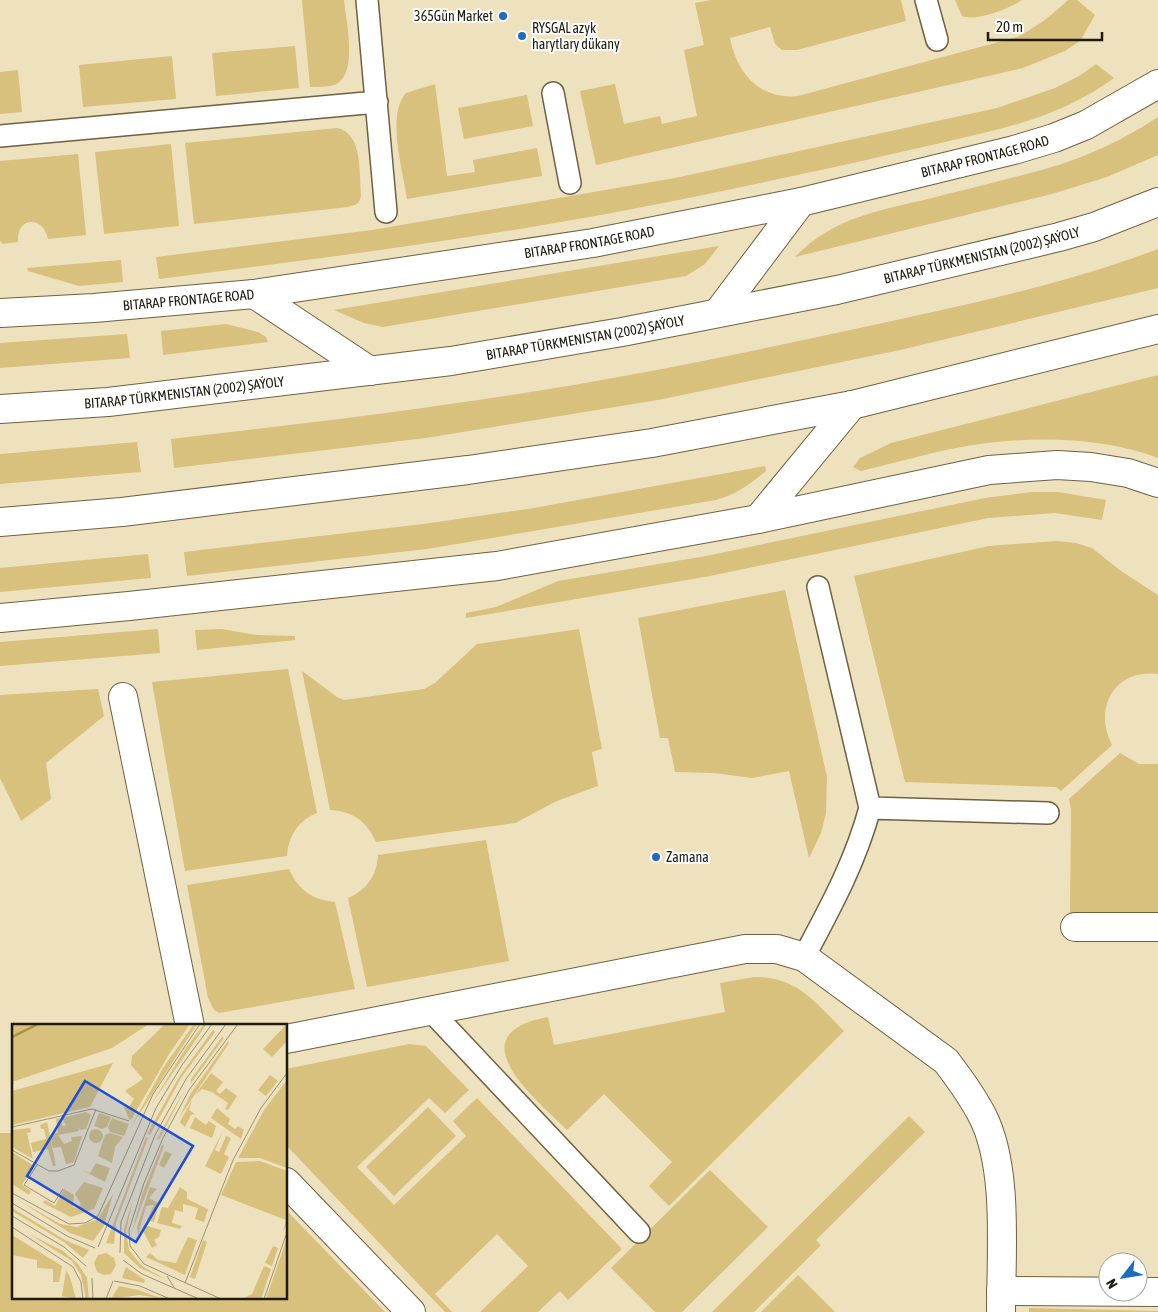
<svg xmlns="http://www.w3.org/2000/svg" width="1158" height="1312" viewBox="0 0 1158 1312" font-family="'Asap Condensed',sans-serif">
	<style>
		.green { fill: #d8c07d }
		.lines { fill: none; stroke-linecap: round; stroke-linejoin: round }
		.lane-casing { stroke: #6d6141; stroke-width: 24 }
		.street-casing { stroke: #6d6141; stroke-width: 30 }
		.primary-casing { stroke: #6d6141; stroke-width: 30 }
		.lane { stroke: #fff; stroke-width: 21 }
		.street { stroke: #fff; stroke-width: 28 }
		.primary { stroke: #fff; stroke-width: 28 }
		.poi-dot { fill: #1d6dbc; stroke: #fff; stroke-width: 2 }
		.labels { text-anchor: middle; stroke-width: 4; stroke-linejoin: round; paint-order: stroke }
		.poi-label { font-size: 14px; fill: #1f1b0d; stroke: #fff; text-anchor: start }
		.street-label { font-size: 14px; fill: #1f1b0d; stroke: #fff }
		.inset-river { fill: none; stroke: #aa8f3f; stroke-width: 2.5 }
		.inset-road { fill: none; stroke: #9b9277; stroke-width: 1 }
		.view { fill: #1d4ed8; fill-opacity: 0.15; stroke: #1d4ed8; stroke-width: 2.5 }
		.inset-edge { fill: none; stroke: #1f1b0d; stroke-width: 2.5 }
	</style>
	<rect width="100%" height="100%" fill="#eee1bd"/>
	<path class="green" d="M 302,0 L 344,0 C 346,20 359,76 334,85 C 327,87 318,87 310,87 Z
		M 711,0 L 901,0 L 906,21 L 797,50 L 782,50 L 775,44 L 770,27 L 730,38 C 737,73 759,100 798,96 L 1017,37 C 1037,27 1052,15 1068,0 L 1077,0 L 1095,15 L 1080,41 L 1065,51 L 1023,68 L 596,165 L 580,91 L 615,84 L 624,124 L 660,116 L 662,124 L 697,116 L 684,50 L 704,45 L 695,3 Z
		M 955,0 L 1022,0 C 1010,8 976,22 962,16 Z
		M 295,46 L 299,88 L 216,96 L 212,53 Z
		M 172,56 L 176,99 L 83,107 L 79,65 Z
		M 1096,64 L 1114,78 C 1062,116 1007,128 945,142 C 908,150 872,159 835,167 C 742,187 649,207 555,223 C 423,246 291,262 159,279 L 156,257 L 372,230 L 675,178 L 997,108 L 1055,88 L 1079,76 Z
		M 18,70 L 22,112 L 0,114 L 0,72 Z
		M 435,84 L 447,176 L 475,172 L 473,160 L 537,148 L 542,176 L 407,199 C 403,171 386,115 406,93 Z
		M 527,95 L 533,126 L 464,139 L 458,108 Z
		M 1158,117 L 1158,155 L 1107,177 L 1052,194 L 795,257 C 833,218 877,211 928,199 C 967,189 1006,180 1045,169 C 1085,158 1123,140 1158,117 Z
		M 337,128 C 363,133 359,173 361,194 C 361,203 356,205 348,207 L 194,224 L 185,143 Z
		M 171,144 L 179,226 L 104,234 L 95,152 Z
		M 78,154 L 86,235 L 48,239 C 43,215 16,217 18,242 L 3,244 L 0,241 L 0,161 Z
		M 719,246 L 705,264 L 686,276 L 383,327 L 364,323 L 334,310 Z
		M 1158,249 L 1158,288 L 900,350 L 658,400 L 426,438 L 174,468 L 171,439 C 254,429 338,420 422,408 C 566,389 709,361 850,330 C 953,308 1060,286 1158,249 Z
		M 121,260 L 123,282 L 79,286 L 28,271 L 27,268 Z
		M 226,324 L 258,332 L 266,337 L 268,342 L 163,355 L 161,331 Z
		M 127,334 L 130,358 L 0,368 L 0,343 Z
		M 1158,375 L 1158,458 C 1101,437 1032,436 973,445 C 935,451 898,462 861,471 L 853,467 L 860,458 L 891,443 Z
		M 137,442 L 141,472 L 0,484 L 0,454 Z
		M 765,466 L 766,471 C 750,484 736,495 716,500 L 427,549 L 187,576 L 184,552 L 423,524 L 528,509 Z
		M 1031,492 L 1058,492 L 1106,500 L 1102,520 L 1055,513 L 988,518 L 710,576 L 466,618 L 466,613 L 496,607 L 558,581 L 706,556 L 985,498 Z
		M 1057,541 L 1076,543 L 1092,548 L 1121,571 L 1158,595 L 1158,674 C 1114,668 1093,709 1112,745 L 1061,791 L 1056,787 L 905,782 L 854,576 L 989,546 Z
		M 148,554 L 151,578 L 0,592 L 0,568 Z
		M 785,590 L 827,777 L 826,813 L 821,833 L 809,858 L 789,771 L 752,778 L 714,773 L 675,772 L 668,738 L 660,738 L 638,618 Z
		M 158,629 L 160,653 L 0,666 L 0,642 Z
		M 222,629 L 256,635 L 295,636 L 295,640 L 197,650 L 195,630 Z
		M 579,629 L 602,749 L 592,752 L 598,786 L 557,801 L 515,823 L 376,842 C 367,821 352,811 330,810 L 302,671 L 337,697 L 344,700 L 424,689 L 435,683 L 477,644 Z
		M 288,669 L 317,813 C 299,820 288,836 287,856 L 185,871 L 152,682 Z
		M 98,689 L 104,716 L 46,763 L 51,799 L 21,821 L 0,778 L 0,695 Z
		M 1120,753 L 1139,764 L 1158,764 L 1158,912 L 1070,913 L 1071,810 L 1069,799 Z
		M 486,840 L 509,961 L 367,987 L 348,898 C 367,890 377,875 378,855 Z
		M 289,869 C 298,890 313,900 335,902 L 355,989 L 219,1013 L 214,1010 L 208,998 L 187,885 Z
		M 754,977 C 797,976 816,1003 844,1031 L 669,1206 L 649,1186 L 672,1162 L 604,1094 L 567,1130 C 535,1098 455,1034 548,1017 L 554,1045 L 725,1012 L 720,983 Z
		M 409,1044 L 426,1046 L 469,1090 L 445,1113 L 429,1098 L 357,1167 L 394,1205 L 466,1136 L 453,1121 L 477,1098 L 622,1249 L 568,1300 L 560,1291 L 538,1312 L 480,1312 L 528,1266 L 497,1234 L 435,1294 L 452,1312 L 445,1312 L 286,1145 L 286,1069 Z
		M 428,1107 L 456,1136 L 394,1196 L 366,1167 Z
		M 909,1116 L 925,1132 L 816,1240 L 821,1245 L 754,1312 L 712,1312 Z
		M 0,1133 L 14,1133 L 14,1298 L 286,1298 L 286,1210 L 385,1312 L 0,1312 Z
		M 710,1170 L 768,1227 L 682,1312 L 655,1312 L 611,1268 Z
		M 798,1275 L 835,1312 L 761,1312 Z
		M 1029,1308 L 1158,1311 L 1158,1312 L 1029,1312 Z"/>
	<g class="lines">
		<g class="lane-casing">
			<path id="lane" d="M 367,0 L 386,212
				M 926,0 L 937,40
				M 553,93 L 570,183
				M 0,136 L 377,102
				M 870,808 L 1048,813
				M 804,957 C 830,908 855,863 870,808 L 818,587
				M 431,1011 L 639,1232"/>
		</g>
		<g class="street-casing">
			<g id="street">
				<path id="s1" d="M 0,313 L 94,308 L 254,294 L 593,243 L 801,202 L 1014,150 L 1054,138 L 1086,125 L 1158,84"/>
				<path d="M 0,618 L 129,606 L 497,566 L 758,519 L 989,470 L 1057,465 L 1091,467 L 1128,473 L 1158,483"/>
				<path d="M 123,697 L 190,1026"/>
				<path d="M 1075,927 L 1158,927"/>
				<path d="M 286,1039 L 745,949 L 777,949 L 804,957 L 946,1061 C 959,1078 972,1096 982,1115 C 1009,1167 1001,1253 1001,1312"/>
				<path d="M 286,1182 L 411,1312"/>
				<path d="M 1001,1291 L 1158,1292"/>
			</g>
		</g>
		<g class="primary-casing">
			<g id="primary">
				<path d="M 254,294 L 370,371"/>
				<path d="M 719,311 L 801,202"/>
				<path id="s2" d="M 0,409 L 108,402 L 451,361 L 622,332 L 837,290 L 1059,237 L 1094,227 L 1158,202"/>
				<path d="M 758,519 L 852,405"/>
				<path d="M 0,522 L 122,512 L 468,470 L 652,443 L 852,405 L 1158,329"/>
			</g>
		</g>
		<use href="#lane" class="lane"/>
		<use href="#street" class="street"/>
		<use href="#primary" class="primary"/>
	</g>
	<g class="poi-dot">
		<circle cx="503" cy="16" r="5"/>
		<circle cx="522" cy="36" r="5"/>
		<circle cx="656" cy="857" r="5"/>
	</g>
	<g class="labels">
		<g class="poi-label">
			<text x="493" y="21" text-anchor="end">365Gün Market</text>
			<text x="532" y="33">RYSGAL azyk<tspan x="532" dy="16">harytlary dükany</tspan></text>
			<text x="666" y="862">Zamana</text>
		</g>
		<g class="street-label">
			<text dy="5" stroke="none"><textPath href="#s1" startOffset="999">BITARAP FRONTAGE ROAD</textPath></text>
			<text dy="5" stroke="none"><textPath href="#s1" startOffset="594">BITARAP FRONTAGE ROAD</textPath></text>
			<text dy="5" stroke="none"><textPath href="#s2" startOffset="995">BITARAP TÜRKMENISTAN (2002) ŞAÝOLY</textPath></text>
			<text dy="5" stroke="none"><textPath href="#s1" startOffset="189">BITARAP FRONTAGE ROAD</textPath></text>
			<text dy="5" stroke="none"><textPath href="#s2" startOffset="590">BITARAP TÜRKMENISTAN (2002) ŞAÝOLY</textPath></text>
			<text dy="5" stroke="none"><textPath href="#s2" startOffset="185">BITARAP TÜRKMENISTAN (2002) ŞAÝOLY</textPath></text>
		</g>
	</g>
	<g transform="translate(12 1024)">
		<rect width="275" height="275" fill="#eee1bd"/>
		<path d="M 0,0 L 137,0 L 100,24 L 0,58 ZM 153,0 L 178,0 L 157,30 L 119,96 L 117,95 L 112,83 L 117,83 L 122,75 L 113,67 L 131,55 L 119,41 L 120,32 ZM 182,0 L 185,0 L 119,103 L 151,44 ZM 192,0 L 194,1 L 138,82 L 174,24 ZM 275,0 L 275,17 L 260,33 L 251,25 ZM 201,6 L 203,8 L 169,54 L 138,111 L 135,110 L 167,53 ZM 210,13 L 212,14 L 179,59 L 179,55 ZM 216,17 L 217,19 L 167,94 L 179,69 ZM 101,39 L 78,83 L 0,101 L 0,67 ZM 199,49 L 211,58 L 204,67 L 208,70 L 214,64 L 225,72 L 216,86 L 213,85 L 216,79 L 200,68 L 190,65 L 183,71 ZM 258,51 L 266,57 L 254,72 L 246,66 ZM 275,56 L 275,144 L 248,134 L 226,134 L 252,86 ZM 174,63 L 147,116 L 145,115 L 158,91 ZM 180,76 L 177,86 L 183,90 L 179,91 L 173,103 L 168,98 ZM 205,84 L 218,95 L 216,100 L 223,105 L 226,102 L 232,106 L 229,115 L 199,94 ZM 74,88 L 79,91 L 74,105 L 68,106 L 66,103 L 67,107 L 46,111 L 52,120 L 60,117 L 59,113 L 70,112 L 62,138 L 54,140 L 49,123 L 41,124 L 38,111 L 46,109 L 44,95 L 48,94 L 51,103 L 54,101 L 50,94 ZM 87,89 L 99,93 L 95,103 L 90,105 L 82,102 ZM 183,93 L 194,101 L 197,97 L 204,102 L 200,114 L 178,104 ZM 100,94 L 117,100 L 112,112 L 98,108 L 96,103 ZM 35,98 L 44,142 L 41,142 L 36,125 L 21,128 L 19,119 L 34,115 L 32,105 L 29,105 L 28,101 ZM 18,104 L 19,108 L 15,109 L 21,135 L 0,123 L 0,106 ZM77 112a7 7 0 1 1 14 0a7 7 0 1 1-14 0ZM 211,107 L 203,126 L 207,128 L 214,112 L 219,114 L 212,130 L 217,133 L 209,150 L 193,142 ZM 98,109 L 111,113 L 103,123 L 100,139 L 86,132 L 93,111 ZM 134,113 L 136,114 L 104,199 L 102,220 L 94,219 ZM 150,121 L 152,122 L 119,210 L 131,168 ZM 153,127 L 160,130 L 152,144 L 147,141 ZM 0,128 L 22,142 L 10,161 L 19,167 L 17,171 L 0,160 ZM 248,137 L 275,147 L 275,200 L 271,208 L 274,196 L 209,171 L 224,138 ZM 84,139 L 98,144 L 93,158 L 70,146 L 78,149 ZM 72,158 L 91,164 L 82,185 L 59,193 L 31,179 L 33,176 L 43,182 L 52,165 L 62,171 L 61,183 L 67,185 L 69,180 L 63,170 ZM 138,163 L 145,165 L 137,174 L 146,179 L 146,183 L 142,198 L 135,196 L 142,181 L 134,182 L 126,212 L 125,203 ZM 168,163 L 175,168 L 175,175 L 196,185 L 192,198 L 183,195 L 186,184 L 171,180 L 171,188 L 163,186 L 160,199 L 170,202 L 168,205 L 145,199 L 150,183 L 156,184 ZM 101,170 L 92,202 L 81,217 L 58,209 L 5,175 L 48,200 L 65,203 L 86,195 ZM 121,175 L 114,207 L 117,226 L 130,242 L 155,256 L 128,244 L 112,229 L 112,205 ZM 0,184 L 53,216 L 77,226 L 71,234 L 52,218 L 0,187 ZM 132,201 L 149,206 L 147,213 L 142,216 L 145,221 L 140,224 L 131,207 ZM 17,210 L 51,227 L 66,240 L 75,254 L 77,275 L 74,275 L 69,251 L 60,237 ZM 0,211 L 50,242 L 47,258 L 41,258 L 41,245 L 25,244 L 25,236 L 0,231 ZM 176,213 L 185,216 L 173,251 L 134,233 L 138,229 L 146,236 L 164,239 ZM 275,214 L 275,275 L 254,275 ZM 191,216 L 195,218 L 183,255 L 178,253 ZM 261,222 L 266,224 L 260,242 L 253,239 ZM 94,229 L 102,234 L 104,241 L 99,250 L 92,251 L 85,248 L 82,239 L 86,231 ZM 252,242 L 259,245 L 249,275 L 230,275 L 240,270 ZM 114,243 L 133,256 L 132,259 L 110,254 ZM 54,246 L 58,253 L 64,275 L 50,272 ZM 107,262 L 126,266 L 148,274 L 127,271 L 99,275 Z" fill="#d8c07d"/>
		<path class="inset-river" d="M 0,13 L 26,0"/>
		<path class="inset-road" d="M 0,103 L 80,85 L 117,97M 0,126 L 37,147 L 46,147 L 62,141 L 84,85M 25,141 L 12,161 L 42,179 L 51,165M 0,169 L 57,200 L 73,199 L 86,192 L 141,70 L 188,0M 0,179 L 55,212 L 83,224M 0,192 L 52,223 L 74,242M 0,203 L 61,243 L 69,258 L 71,275M 86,223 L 144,84 L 170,41 L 200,0M 108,229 L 109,198 L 143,111 L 174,55 L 214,0M 111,236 L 130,250 L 187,275M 155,252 L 163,265M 80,254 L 81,275M 102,257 L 128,262 L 158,275M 173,259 L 221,136 L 249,84 L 275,49M 94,275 L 101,257M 209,275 L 132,240 L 118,222 L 117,206 L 132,159 L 151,114 L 177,66 L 226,0M 252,275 L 274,211"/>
		<path class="view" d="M 73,57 L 181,122 L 124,218 L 15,152 Z"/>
		<rect width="275" height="275" class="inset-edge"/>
	</g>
	<g transform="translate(1123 1277) rotate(239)"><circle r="24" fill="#ffffff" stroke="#a5a49e"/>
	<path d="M0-4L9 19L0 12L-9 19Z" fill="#1d6dbc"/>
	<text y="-8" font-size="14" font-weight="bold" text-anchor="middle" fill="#1f1b0d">N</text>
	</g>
	<path d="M988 32v8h114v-8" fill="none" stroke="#1f1b0d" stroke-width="2.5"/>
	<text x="996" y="32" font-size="15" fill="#1f1b0d" stroke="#ffffff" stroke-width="4" paint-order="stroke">20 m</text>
</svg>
